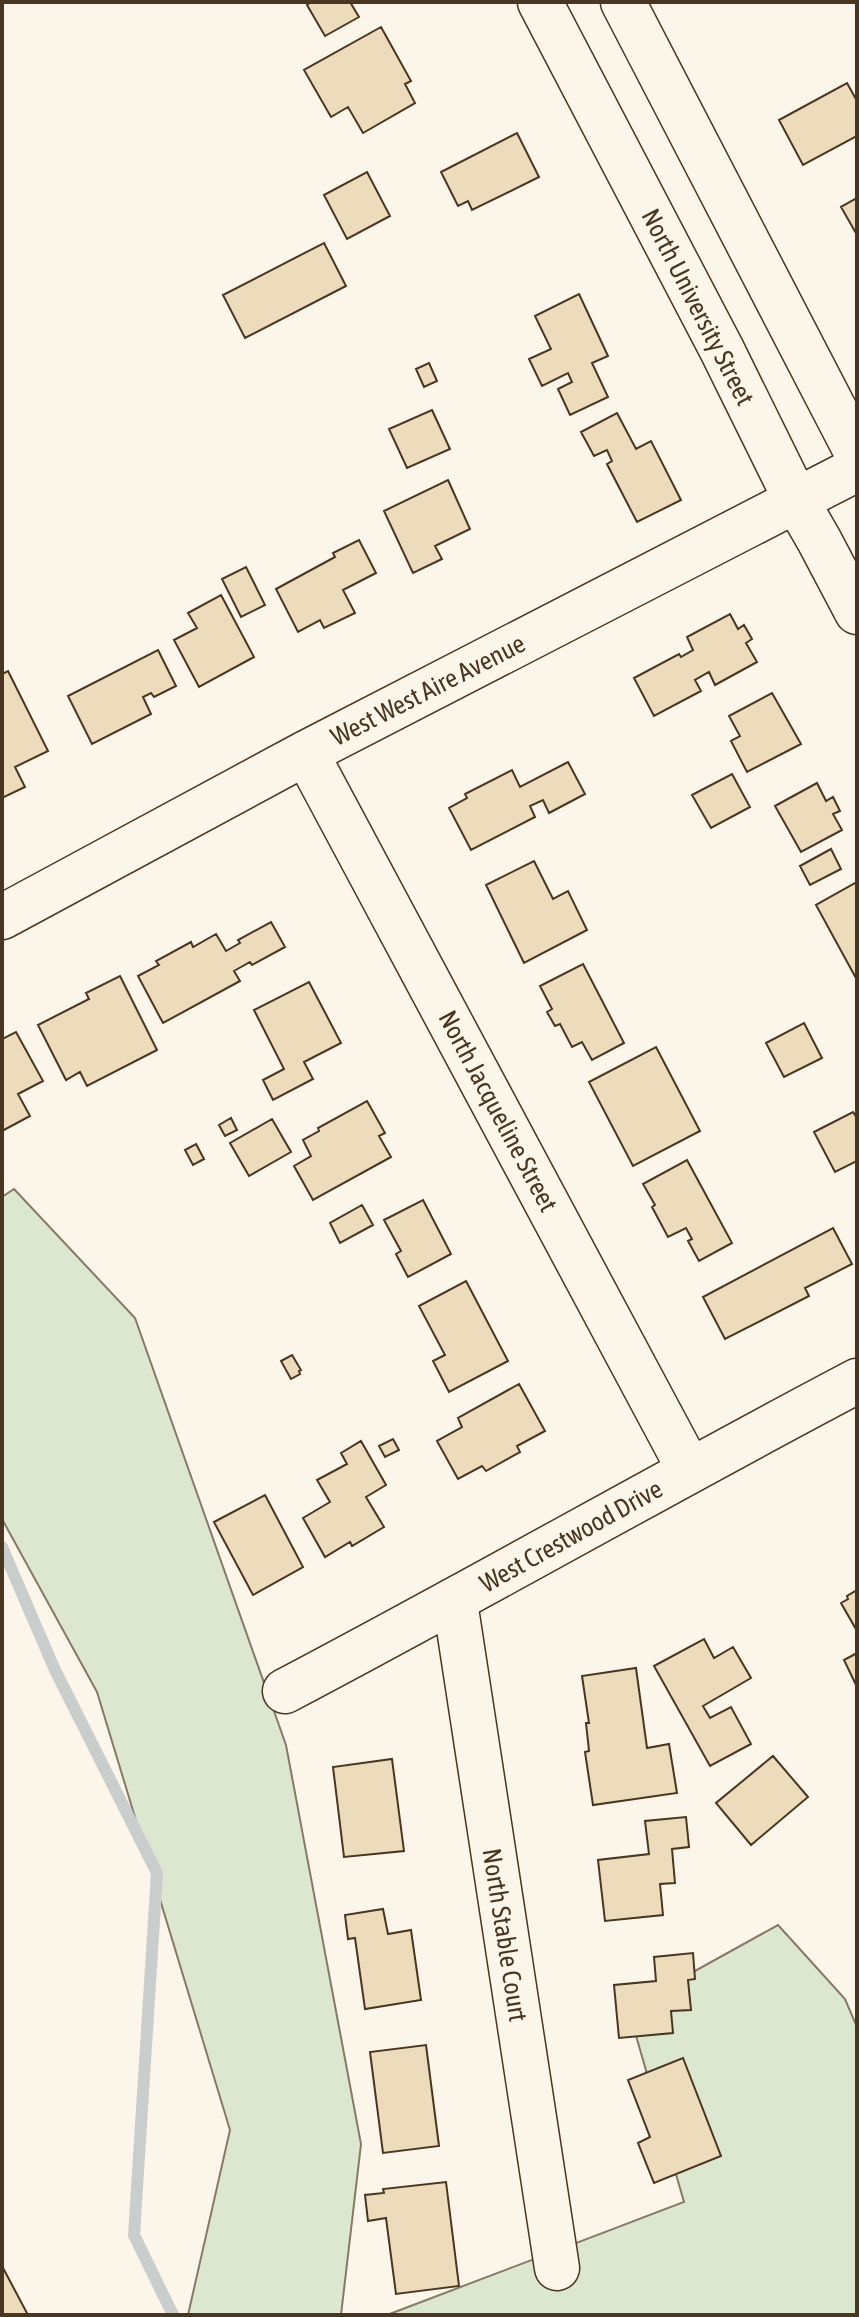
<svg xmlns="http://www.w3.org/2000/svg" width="859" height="2317" viewBox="0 0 859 2317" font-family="'Asap Condensed',sans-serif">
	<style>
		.green { fill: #dce7d0; stroke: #887966; stroke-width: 2 }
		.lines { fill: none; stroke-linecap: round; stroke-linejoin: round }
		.stream { stroke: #c9cecd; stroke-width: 12 }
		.building { fill: #ecdcbc; stroke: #4a3520; stroke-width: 2 }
		.minor-casing { stroke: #4a3520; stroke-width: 47 }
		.major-casing { stroke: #4a3520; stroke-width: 47 }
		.minor { stroke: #fbf6e9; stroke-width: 44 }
		.major { stroke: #fbf6e9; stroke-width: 44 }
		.labels { text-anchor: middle; stroke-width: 6; stroke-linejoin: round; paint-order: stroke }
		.street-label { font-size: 26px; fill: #4a3520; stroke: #fbf6e9 }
	</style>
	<rect width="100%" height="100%" fill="#fbf6e9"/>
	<path class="green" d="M 14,1189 L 135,1318 L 286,1745 L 361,2144 L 341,2315 L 188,2315 L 230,2130 L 97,1692 L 2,1519 L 2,1197 Z
		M 778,1925 L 845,1999 L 857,2027 L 857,2315 L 387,2315 L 684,2202 L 628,2008 Z"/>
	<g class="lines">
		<path class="stream" d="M 2,1547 L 55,1670 L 157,1873 L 134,2235 L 173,2315"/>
	</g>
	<path class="building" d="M 311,2 L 350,2 L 359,17 L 325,36 L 307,5 Z
		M 381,27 L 411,81 L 405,84 L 415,103 L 363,133 L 348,107 L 331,117 L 304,70 Z
		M 847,83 L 857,101 L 857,136 L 803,165 L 779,120 Z
		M 517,133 L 539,177 L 472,210 L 468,201 L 458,206 L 441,172 Z
		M 367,172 L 390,216 L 347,239 L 324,195 Z
		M 857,198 L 857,235 L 841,207 Z
		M 324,243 L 346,286 L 245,338 L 223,295 Z
		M 579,294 L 608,356 L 592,363 L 608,397 L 570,415 L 558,389 L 572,382 L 568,373 L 542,386 L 529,359 L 551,349 L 535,316 Z
		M 429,363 L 437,381 L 424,387 L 416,369 Z
		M 432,410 L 450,449 L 407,468 L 389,429 Z
		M 617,413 L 636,449 L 651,441 L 681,500 L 637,522 L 607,464 L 612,461 L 607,450 L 594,456 L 581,432 Z
		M 448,480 L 470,529 L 435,546 L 442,559 L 413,573 L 384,511 Z
		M 359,540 L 376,573 L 343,590 L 355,613 L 324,628 L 320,620 L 298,632 L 276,589 L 335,557 L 333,553 Z
		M 246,567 L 265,605 L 241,617 L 222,579 Z
		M 221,595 L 254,657 L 199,687 L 174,640 L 197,628 L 188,613 Z
		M 730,614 L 738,629 L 744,625 L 752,639 L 746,643 L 757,662 L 715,685 L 709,672 L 695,680 L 701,691 L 654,716 L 634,678 L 679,654 L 681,657 L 693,650 L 687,637 Z
		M 158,650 L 176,686 L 154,697 L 151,693 L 143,697 L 151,714 L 92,744 L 68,696 Z
		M 8,671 L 48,751 L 15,767 L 25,787 L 2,798 L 2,674 Z
		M 772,693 L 801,744 L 747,772 L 731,741 L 740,736 L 729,716 Z
		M 568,762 L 585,794 L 549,813 L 543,800 L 530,806 L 535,817 L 471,850 L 449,808 L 467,798 L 465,794 L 512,770 L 520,787 Z
		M 732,774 L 750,807 L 711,828 L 692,795 Z
		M 817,783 L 826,801 L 833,797 L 840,811 L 833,814 L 842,830 L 801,852 L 775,806 Z
		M 831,849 L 841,869 L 810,885 L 800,866 Z
		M 534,861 L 553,899 L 568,891 L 587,930 L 524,963 L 486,885 Z
		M 857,882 L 857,980 L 816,905 Z
		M 271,922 L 285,947 L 252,965 L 250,962 L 234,971 L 240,981 L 163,1023 L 138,976 L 159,965 L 156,961 L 191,942 L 193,947 L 216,934 L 226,951 L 240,943 L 238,940 Z
		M 583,964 L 624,1043 L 592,1060 L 582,1042 L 572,1047 L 560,1024 L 555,1026 L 547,1012 L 552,1009 L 540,986 Z
		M 120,976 L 157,1050 L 87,1086 L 80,1072 L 66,1080 L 38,1025 L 89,999 L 86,993 Z
		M 309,982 L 341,1043 L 304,1062 L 313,1079 L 273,1100 L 263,1080 L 284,1069 L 254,1010 Z
		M 804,1023 L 822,1058 L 784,1077 L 766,1043 Z
		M 16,1032 L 43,1081 L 18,1094 L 30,1116 L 2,1131 L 2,1039 Z
		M 656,1047 L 700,1131 L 633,1166 L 589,1082 Z
		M 367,1101 L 385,1133 L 379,1136 L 391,1157 L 313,1200 L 294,1166 L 311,1156 L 303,1140 L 319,1131 L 318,1128 Z
		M 853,1112 L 857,1118 L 857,1161 L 835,1172 L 814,1132 Z
		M 231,1118 L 237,1130 L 225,1136 L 219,1125 Z
		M 272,1119 L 291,1152 L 249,1176 L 230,1143 Z
		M 196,1144 L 204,1159 L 193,1165 L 185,1150 Z
		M 687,1160 L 732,1243 L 699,1261 L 688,1241 L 692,1239 L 686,1228 L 668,1237 L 652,1207 L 655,1205 L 643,1184 Z
		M 423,1200 L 451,1254 L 408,1277 L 396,1254 L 401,1251 L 384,1220 Z
		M 362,1205 L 373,1225 L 340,1243 L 330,1223 Z
		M 833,1228 L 852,1264 L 805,1288 L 809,1296 L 725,1339 L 703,1297 Z
		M 466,1281 L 508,1361 L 449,1392 L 433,1361 L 445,1355 L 419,1306 Z
		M 292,1355 L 301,1370 L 299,1371 L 300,1374 L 291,1379 L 281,1361 Z
		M 519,1384 L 545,1431 L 517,1446 L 520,1452 L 486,1471 L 482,1466 L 458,1479 L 437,1441 L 462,1427 L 458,1418 Z
		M 393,1439 L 399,1450 L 385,1457 L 379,1446 Z
		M 361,1441 L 386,1485 L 366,1497 L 384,1527 L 352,1546 L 350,1542 L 325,1557 L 303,1518 L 330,1502 L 317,1480 L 347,1464 L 341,1453 Z
		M 265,1495 L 303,1567 L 253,1595 L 214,1522 Z
		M 857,1590 L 857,1631 L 841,1603 L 848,1599 L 847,1596 Z
		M 704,1639 L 714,1658 L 733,1647 L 751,1678 L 703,1706 L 710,1718 L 731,1707 L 751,1744 L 710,1766 L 654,1666 Z
		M 857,1653 L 857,1687 L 844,1660 Z
		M 636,1668 L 647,1748 L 669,1744 L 677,1793 L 593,1805 L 585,1752 L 589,1751 L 586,1723 L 589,1723 L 582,1676 Z
		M 773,1756 L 808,1797 L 751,1845 L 716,1803 Z
		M 392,1759 L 404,1851 L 344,1857 L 333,1767 Z
		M 686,1817 L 689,1847 L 672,1849 L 675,1883 L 660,1884 L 663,1915 L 605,1921 L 598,1860 L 649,1854 L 645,1821 Z
		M 383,1909 L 388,1934 L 411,1930 L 421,2000 L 365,2009 L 355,1938 L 348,1939 L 345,1915 Z
		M 693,1953 L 695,1979 L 688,1980 L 691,2010 L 671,2011 L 673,2033 L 619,2038 L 614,1985 L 656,1981 L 654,1957 Z
		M 426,2045 L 439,2146 L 383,2153 L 370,2052 Z
		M 683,2058 L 721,2156 L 654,2183 L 638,2143 L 650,2137 L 628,2080 Z
		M 446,2182 L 459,2286 L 396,2294 L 386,2218 L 368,2221 L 365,2195 L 384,2193 L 383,2189 Z
		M 2,2266 L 28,2315 L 2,2315 Z"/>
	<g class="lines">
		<g class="minor-casing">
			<path id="minor" d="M 306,753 L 689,1469
				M 2,917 L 306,753 L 857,469
				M 455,1602 L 557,2268
				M 285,1691 C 477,1590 665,1482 857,1381"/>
		</g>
		<g class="major-casing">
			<path id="major" d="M 540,2 L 722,350 L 797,502 L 819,540 L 857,612
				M 623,2 L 857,453"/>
		</g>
		<use href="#minor" class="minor"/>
		<use href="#major" class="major"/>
	</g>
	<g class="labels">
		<g class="street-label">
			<text transform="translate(698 307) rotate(63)" y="9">North University Street</text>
			<text transform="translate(428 690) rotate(-27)" y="9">West West Aire Avenue</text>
			<text transform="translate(498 1111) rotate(62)" y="9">North Jacqueline Street</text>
			<text transform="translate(571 1536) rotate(-29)" y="9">West Crestwood Drive</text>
			<text transform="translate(505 1935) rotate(81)" y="9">North Stable Court</text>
		</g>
	</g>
	<rect width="859" height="2317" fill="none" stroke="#4a3520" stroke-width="8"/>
</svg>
